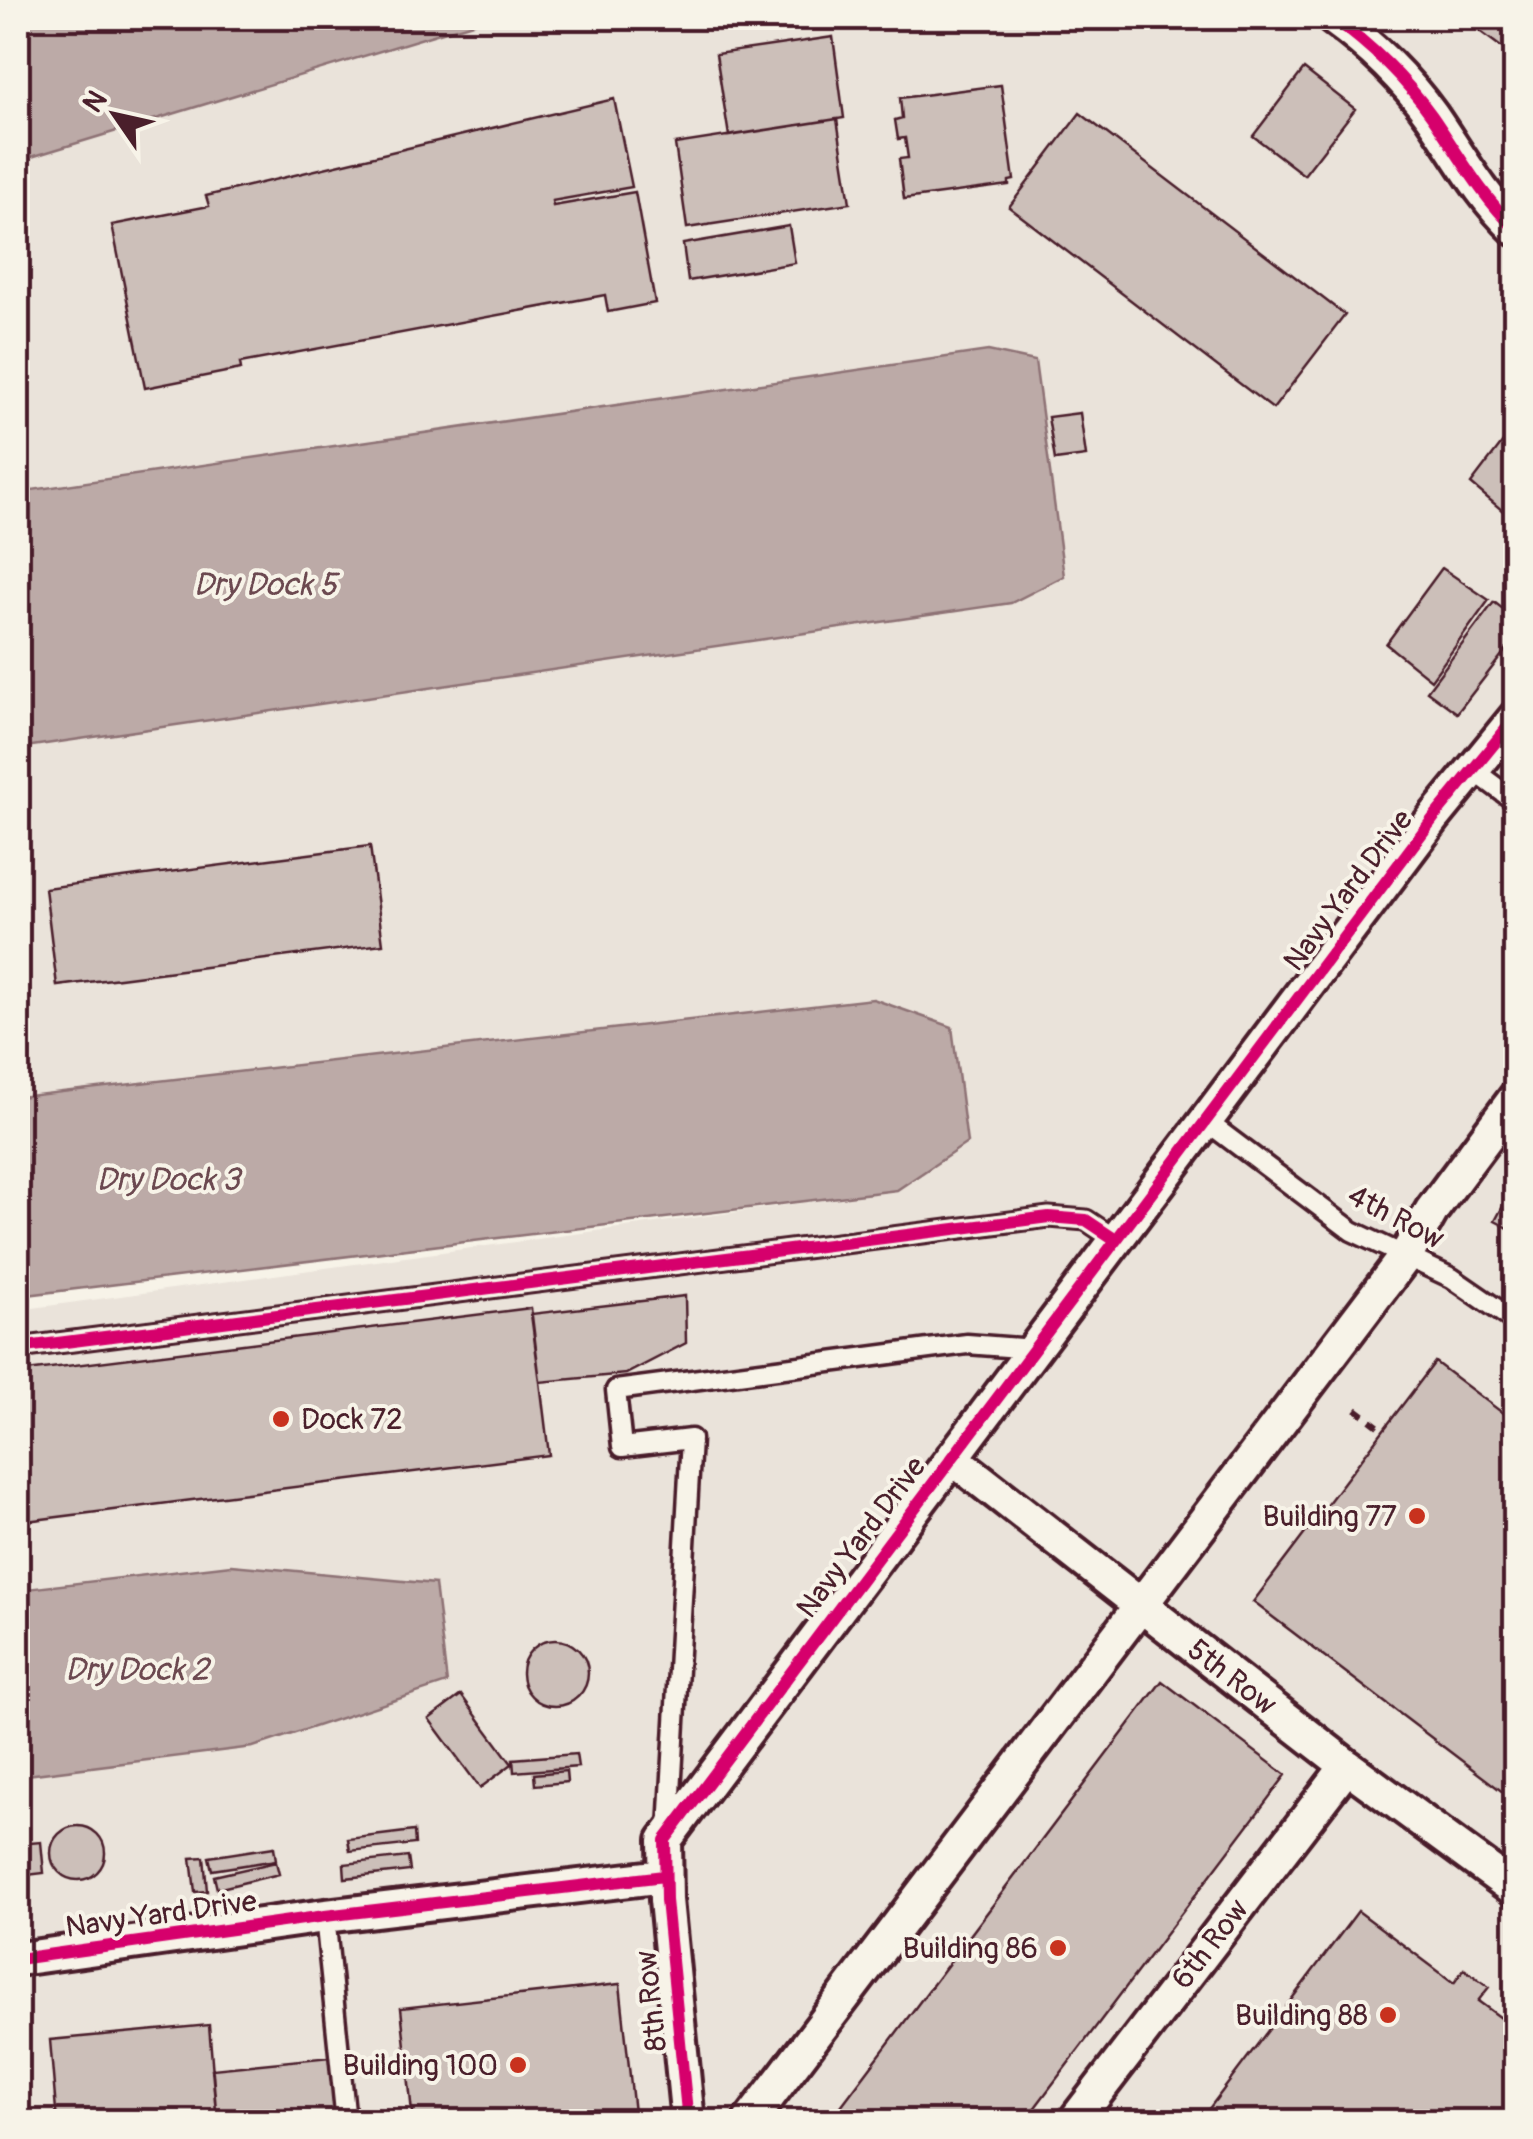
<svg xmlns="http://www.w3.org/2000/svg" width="1533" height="2139" viewBox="0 0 1533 2139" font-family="Pangolin,sans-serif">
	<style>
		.built { fill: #eae3da }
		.water { fill: #bcaaa7; stroke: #8e7275; stroke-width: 2.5 }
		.building { fill: #ccbfb9; stroke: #4a1f2b; stroke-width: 2.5 }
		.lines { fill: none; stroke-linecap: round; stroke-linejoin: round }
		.lane-casing { stroke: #4a1f2b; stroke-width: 25 }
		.street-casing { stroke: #4a1f2b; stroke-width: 40 }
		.path { stroke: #4a1f2b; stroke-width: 6; stroke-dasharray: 10 8; stroke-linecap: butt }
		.lane { stroke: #f7f3e8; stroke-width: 18 }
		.street { stroke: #f7f3e8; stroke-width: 32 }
		.cycleway-casing { stroke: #f7f3e8; stroke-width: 19 }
		.cycleway { stroke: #d6006c; stroke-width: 12 }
		.poi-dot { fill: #c8321e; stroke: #f7f3e8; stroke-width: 4 }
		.labels { text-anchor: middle; stroke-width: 8; stroke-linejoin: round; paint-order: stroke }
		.street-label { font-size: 30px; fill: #4a1f2b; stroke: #f7f3e8 }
		.poi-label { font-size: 30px; fill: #4a1f2b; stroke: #f7f3e8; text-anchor: end }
		.water-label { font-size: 32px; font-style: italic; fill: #6c4950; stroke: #f7f3e8 }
	</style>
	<rect width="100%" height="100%" fill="#f7f3e8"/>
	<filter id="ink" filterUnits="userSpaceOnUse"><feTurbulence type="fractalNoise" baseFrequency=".01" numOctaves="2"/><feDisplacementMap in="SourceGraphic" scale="20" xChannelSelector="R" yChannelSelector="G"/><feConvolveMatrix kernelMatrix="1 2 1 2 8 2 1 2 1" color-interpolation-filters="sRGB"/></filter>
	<g filter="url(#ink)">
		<path class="built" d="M 18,18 L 1515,18 L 1515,2121 L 18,2121 L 18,1776 L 253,1747 L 447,1682 L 231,1565 L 18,1590 L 18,1310 L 897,1190 L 966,1142 L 873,999 L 18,1097 Z"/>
		<path class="water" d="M 18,18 L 489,18 L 18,161 Z
			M 988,351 L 1035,361 L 1064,576 L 1011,603 L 18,748 L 18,492 Z
			M 873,999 L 952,1027 L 967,1143 L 897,1190 L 18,1296 L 18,1097 Z
			M 231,1565 L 435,1584 L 447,1683 L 253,1747 L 18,1776 L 18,1590 Z"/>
		<path class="building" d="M 1475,18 L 1516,18 L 1516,58 L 1470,24 Z
			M 833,37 L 844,118 L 729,136 L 716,54 Z
			M 1304,69 L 1355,109 L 1304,175 L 1253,136 Z
			M 1001,85 L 1014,180 L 1009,181 L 1009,185 L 904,199 L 899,159 L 908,158 L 905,138 L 898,139 L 895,120 L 902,118 L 900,98 Z
			M 614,99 L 632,187 L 552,201 L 553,206 L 635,192 L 655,303 L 608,312 L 605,295 L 240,363 L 241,369 L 145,388 L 112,225 L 209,206 L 206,196 Z
			M 1080,113 L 1345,315 L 1273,409 L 1009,207 Z
			M 837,119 L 850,203 L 687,228 L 675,144 Z
			M 789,226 L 795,263 L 688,281 L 683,244 Z
			M 1080,413 L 1086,456 L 1055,460 L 1048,417 Z
			M 1516,425 L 1516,522 L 1471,484 Z
			M 1442,568 L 1489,600 L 1431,680 L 1386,644 Z
			M 1494,602 L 1516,619 L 1516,637 L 1457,713 L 1427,691 Z
			M 370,846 L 383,944 L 57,986 L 45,888 Z
			M 1516,1182 L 1516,1232 L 1495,1221 Z
			M 685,1296 L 686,1343 L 626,1374 L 540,1382 L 531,1314 Z
			M 531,1308 L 549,1455 L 18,1522 L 18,1372 Z
			M 1435,1362 L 1516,1423 L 1516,1802 L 1253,1602 Z
			M522 1673a33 33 0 1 1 66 0a33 33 0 1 1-66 0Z
			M 1162,1681 L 1286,1775 L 1024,2122 L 829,2122 Z
			M 461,1695 L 512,1764 L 480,1788 L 429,1719 Z
			M 576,1754 L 578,1767 L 514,1772 L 513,1759 Z
			M 566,1771 L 567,1782 L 535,1785 L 534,1774 Z
			M51 1853a27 27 0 1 1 54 0a27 27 0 1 1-54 0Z
			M 414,1831 L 415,1844 L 350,1851 L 348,1839 Z
			M 41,1842 L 44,1873 L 18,1876 L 18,1844 Z
			M 274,1847 L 276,1860 L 212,1870 L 209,1857 Z
			M 204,1857 L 207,1891 L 195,1892 L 191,1858 Z
			M 408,1857 L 410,1871 L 345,1878 L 344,1864 Z
			M 276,1862 L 279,1874 L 217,1889 L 214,1876 Z
			M 1358,1911 L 1454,1983 L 1464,1969 L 1489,1987 L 1478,2001 L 1516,2029 L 1516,2122 L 1199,2122 Z
			M 620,1984 L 635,2122 L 413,2122 L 401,2008 Z
			M 209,2025 L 217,2122 L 57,2122 L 50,2040 Z
			M 330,2057 L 336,2122 L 217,2122 L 212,2069 Z"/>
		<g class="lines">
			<g class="lane-casing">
				<path id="lane" d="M 1473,770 L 1516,802
					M 1206,1121 L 1352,1231 L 1452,1278 L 1516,1322
					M 18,1348 L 1049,1217 L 1086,1220 L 1116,1240
					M 669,1829 L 691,1439 L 622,1447 L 616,1390 L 967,1344 L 1033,1349
					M 325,1916 L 346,2122"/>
			</g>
			<g class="street-casing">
				<path id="street" d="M 1333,18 C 1372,46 1404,77 1432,116 C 1459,155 1481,196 1516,229
					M 952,1458 L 1347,1766 L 1516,1890
					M 18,1959 L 325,1916 L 664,1876
					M 688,2122 L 666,1900 L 665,1840 L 1435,816 L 1516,717
					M 749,2122 L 1407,1254 L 1432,1210 L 1516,1097
					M 1074,2122 L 1347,1766"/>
			</g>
			<path class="path" d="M 1356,1409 L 1383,1430"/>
			<use href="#lane" class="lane"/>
			<use href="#street" class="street"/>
			<g class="cycleway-casing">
				<path id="cycleway" d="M 1333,18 C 1372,46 1404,77 1432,116 C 1459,155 1481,196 1516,229
					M 18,1348 L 1049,1217 L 1086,1220 L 1116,1240
					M 18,1959 L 325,1916 L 664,1876
					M 688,2122 L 666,1900 L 665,1840 L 1435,816 L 1516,717"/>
			</g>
			<use href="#cycleway" class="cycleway"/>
		</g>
	</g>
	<g class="poi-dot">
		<circle cx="281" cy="1419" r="10"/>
		<circle cx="1417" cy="1516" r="10"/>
		<circle cx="1058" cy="1948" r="10"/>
		<circle cx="1388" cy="2015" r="10"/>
		<circle cx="518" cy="2065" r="10"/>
	</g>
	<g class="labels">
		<g class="street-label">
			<text transform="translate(1348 890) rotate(-53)" y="10">Navy Yard Drive</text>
			<text transform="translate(1396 1217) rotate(28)" y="10">4th Row</text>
			<text transform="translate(861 1537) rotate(-53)" y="10">Navy Yard Drive</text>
			<text transform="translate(1232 1677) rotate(38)" y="10">5th Row</text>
			<text transform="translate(161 1914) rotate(-8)" y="10">Navy Yard Drive</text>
			<text transform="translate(1210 1944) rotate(-52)" y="10">6th Row</text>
			<text transform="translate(651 2001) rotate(-96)" y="10">8th Row</text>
		</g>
		<g class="poi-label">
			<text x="301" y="1429" text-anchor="start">Dock 72</text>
			<text x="1397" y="1526">Building 77</text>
			<text x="1038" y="1958">Building 86</text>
			<text x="1368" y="2025">Building 88</text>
			<text x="498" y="2075">Building 100</text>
		</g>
		<g class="water-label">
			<text x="265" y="595">Dry Dock 5</text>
			<text x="168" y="1190">Dry Dock 3</text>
			<text x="137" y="1680">Dry Dock 2</text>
		</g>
	</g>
	<rect width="1533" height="2139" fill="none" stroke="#f7f3e8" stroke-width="60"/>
	<rect x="30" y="30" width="1473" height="2079" fill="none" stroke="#4a1f2b" stroke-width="4" filter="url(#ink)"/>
	<g transform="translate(115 115) rotate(304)" stroke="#f7f3e8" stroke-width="8" paint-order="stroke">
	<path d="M0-8L18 38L0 25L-18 38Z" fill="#4a1f2b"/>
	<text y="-15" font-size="28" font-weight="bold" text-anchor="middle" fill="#4a1f2b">N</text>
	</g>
</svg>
